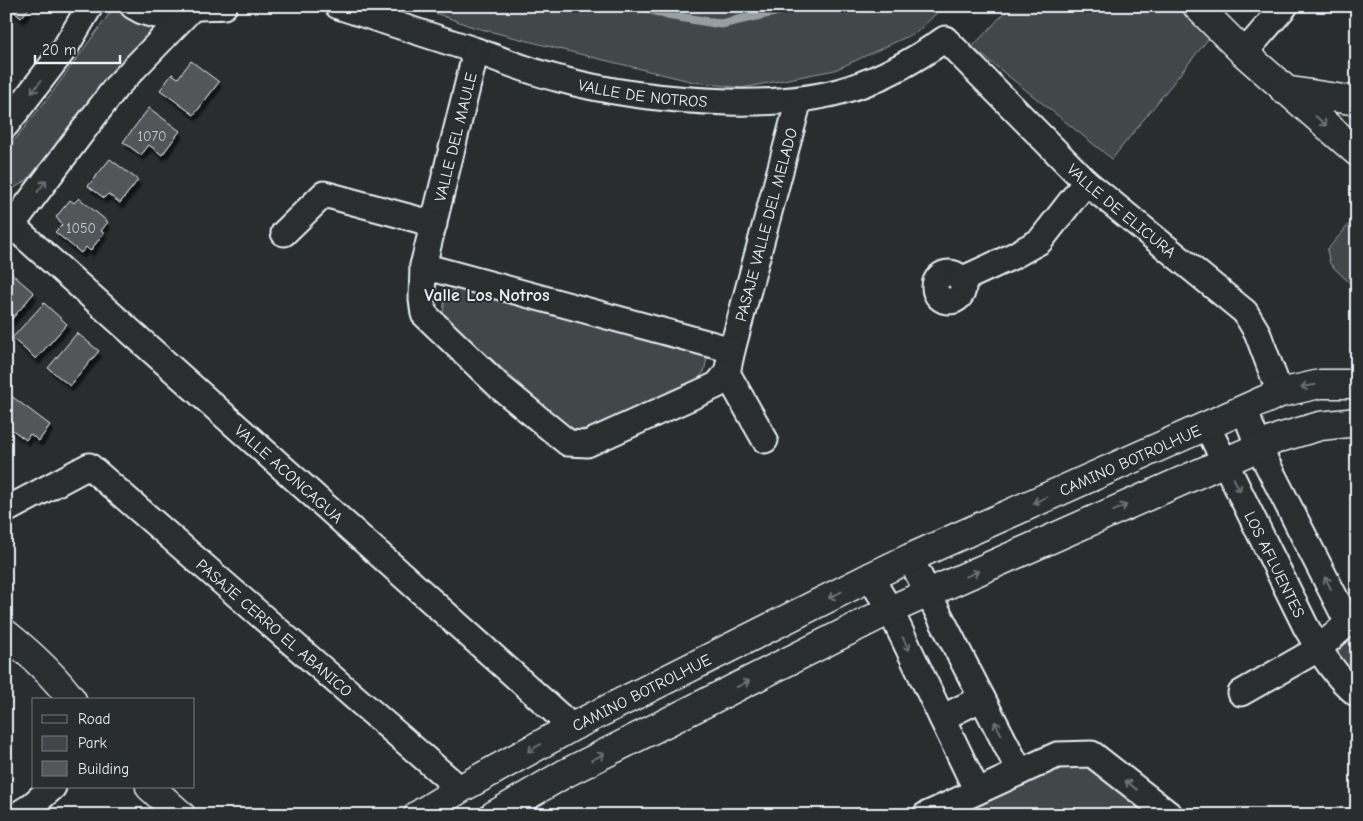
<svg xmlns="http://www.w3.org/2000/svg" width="1363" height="821" viewBox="0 0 1363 821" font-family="'Comic Neue',sans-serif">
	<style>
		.green { fill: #424648; stroke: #959ca0 }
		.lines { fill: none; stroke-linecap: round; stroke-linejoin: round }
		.stream { stroke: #989fa3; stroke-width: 9 }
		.building { fill: #535759; stroke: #e8f1f8; filter: url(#shadow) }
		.minor-casing { stroke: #e8f1f8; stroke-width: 29 }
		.tertiary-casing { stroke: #e8f1f8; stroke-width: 31 }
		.minor { stroke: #2a2d2e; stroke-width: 25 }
		.tertiary { stroke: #2a2d2e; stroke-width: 28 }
		.oneway { stroke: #6c7275 }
		.labels { text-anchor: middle; stroke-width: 4; stroke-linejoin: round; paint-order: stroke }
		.number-label { font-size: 14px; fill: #c3cad0 }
		.street-label { font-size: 16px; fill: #e8f1f8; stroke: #2a2d2e }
		.neighbourhood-label { font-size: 18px; font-weight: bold; fill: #e8f1f8; stroke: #2a2d2e }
	</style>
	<defs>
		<filter id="shadow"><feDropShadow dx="3" dy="5.5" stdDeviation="1" flood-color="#0009"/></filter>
	</defs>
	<rect width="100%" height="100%" fill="#2a2d2e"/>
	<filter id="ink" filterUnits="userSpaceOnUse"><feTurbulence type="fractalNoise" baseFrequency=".02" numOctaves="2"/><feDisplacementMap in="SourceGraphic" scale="10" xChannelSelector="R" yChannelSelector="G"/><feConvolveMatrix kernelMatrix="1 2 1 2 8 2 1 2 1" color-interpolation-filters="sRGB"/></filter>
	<g filter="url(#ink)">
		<path class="green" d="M 115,6 L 121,6 L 156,24 L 26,181 L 14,188 L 6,187 L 6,151 L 51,94 Z
			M 416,6 L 944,6 L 917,32 L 835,70 L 742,88 L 694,82 L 563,50 L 473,27 Z
			M 1011,6 L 1183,6 L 1209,38 L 1112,159 L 972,47 Z
			M 1357,215 L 1357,290 L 1330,264 L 1327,250 Z
			M 459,288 L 694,346 L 707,358 L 704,372 L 696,381 L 669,392 L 609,425 L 578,430 L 565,425 L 443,315 L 445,294 Z
			M 1357,628 L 1357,689 L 1324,650 Z
			M 1092,756 L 1167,815 L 957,815 L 1057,757 Z"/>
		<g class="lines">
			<path class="stream" d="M 640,6 L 667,15 L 721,24 L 801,6"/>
		</g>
		<path class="building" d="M 7,6 L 31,6 L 21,18 Z
			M 191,61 L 219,82 L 194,115 L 160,90 L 172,74 L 178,78 Z
			M 149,108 L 180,131 L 162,155 L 149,145 L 141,155 L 123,142 Z
			M 110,159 L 138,180 L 120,203 L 108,194 L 104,198 L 88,186 Z
			M 79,198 L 108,222 L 101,231 L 104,233 L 90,251 L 86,247 L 81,253 L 55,232 L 62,225 L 56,217 L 70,200 L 74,203 Z
			M 11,273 L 34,293 L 6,326 L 6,279 Z
			M 44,303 L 67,324 L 36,359 L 12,338 Z
			M 77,333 L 99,351 L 70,386 L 48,368 Z
			M 10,395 L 50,425 L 39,441 L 30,434 L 26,440 L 6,425 L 6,400 Z"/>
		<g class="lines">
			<g class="minor-casing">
				<g id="minor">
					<path d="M 133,6 C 147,15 161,18 177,14 C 183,13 187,9 192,8 C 202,6 213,7 224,6"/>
					<path id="s1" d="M 338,6 C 383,21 429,35 474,50 C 502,60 528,71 556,78 C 612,94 670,100 728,102 C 769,103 812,101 851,88 C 886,77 915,60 945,39 L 1086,182 L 1245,312 L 1257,332 L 1280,393"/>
					<path id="s2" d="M 476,51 L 423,266 L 422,299 L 424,314 L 500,387 L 568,443 L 587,444 L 717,385 L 727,373 L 732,350 L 799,100"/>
					<path d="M 1244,53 L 1285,6"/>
					<path d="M 6,125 L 65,48 L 90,6"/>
					<path id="s3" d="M 6,220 L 572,727"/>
					<path d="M 6,233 L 116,87 L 194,6"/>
					<path d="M 284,233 L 324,194 L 434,224"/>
					<path d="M 423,266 L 732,350"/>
					<circle cx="949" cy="287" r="14"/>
					<path d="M 961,280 L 1011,257 L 1040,241 L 1086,182"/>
					<path d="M 727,373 L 765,440"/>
					<path d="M 1244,409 L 1259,448 L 1348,623"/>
					<path id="s4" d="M 1207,426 L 1306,627 C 1320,651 1335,677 1357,694"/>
					<path id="s5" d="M 6,510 L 89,466 L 460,789"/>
					<path d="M 910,558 L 1020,772"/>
					<path d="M 870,577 L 890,610 L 977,791"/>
					<path d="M 1241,693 L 1318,649 L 1348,623 L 1357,623"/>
					<path d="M 942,718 L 982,698"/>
					<path d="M 17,815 L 30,807 L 53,787"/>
					<path d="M 926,815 L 1057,755 L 1092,754 L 1170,815"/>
				</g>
			</g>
			<g class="tertiary-casing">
				<g id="tertiary">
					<path d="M 1197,6 L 1244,53 L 1357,152"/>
					<path d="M 1284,90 L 1357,101"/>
					<path d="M 6,634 C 31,654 53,674 72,700"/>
					<path d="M 150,787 L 181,815"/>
					<path id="s6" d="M 418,815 L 460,789 L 572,727 L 870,577 L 910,558 L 1280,393 L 1320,384 L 1357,384"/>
					<path d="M 494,815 L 564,774 L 890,610 L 1279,438 L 1320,426 L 1357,422"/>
				</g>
			</g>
			<use href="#minor" class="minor"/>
			<use href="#tertiary" class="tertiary"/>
		</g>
		<defs><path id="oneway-shaft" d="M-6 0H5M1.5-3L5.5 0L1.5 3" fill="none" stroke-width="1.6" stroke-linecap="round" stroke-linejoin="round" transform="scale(1.25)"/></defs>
		<g class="oneway">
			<use href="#oneway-shaft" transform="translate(36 87) rotate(128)"/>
			<use href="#oneway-shaft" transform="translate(1321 121) rotate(41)"/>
			<use href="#oneway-shaft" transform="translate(42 186) rotate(-53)"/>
			<use href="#oneway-shaft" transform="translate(1308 386) rotate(170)"/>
			<use href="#oneway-shaft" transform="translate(1237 485) rotate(64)"/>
			<use href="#oneway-shaft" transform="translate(1040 500) rotate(156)"/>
			<use href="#oneway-shaft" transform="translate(1120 508) rotate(-24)"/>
			<use href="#oneway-shaft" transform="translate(972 574) rotate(-24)"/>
			<use href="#oneway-shaft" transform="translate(1328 583) rotate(-116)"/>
			<use href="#oneway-shaft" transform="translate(835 595) rotate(153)"/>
			<use href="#oneway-shaft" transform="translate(906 644) rotate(64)"/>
			<use href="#oneway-shaft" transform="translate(743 684) rotate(-27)"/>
			<use href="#oneway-shaft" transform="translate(998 728) rotate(-118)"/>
			<use href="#oneway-shaft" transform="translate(534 748) rotate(151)"/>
			<use href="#oneway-shaft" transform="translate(598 757) rotate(-27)"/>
			<use href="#oneway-shaft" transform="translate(1131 785) rotate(-142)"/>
		</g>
	</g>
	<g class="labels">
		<g class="number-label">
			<text x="152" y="141">1070</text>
			<text x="81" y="233">1050</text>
		</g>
		<g class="street-label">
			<text dy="6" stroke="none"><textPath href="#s1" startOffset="318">VALLE DE NOTROS</textPath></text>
			<text transform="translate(455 137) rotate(-76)" y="6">VALLE DEL MAULE</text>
			<text dy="6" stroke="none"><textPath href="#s1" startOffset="881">VALLE DE ELICURA</textPath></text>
			<text dy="6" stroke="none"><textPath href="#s2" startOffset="794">PASAJE VALLE DEL MELADO</textPath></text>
			<text dy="6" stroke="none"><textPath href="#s6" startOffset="796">CAMINO BOTROLHUE</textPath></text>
			<text dy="6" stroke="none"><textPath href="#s3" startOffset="380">VALLE ACONCAGUA</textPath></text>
			<text dy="6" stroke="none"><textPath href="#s4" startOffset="154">LOS AFLUENTES</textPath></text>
			<text dy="6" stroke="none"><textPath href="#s5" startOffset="340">PASAJE CERRO EL ABANICO</textPath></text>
			<text dy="6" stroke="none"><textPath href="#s6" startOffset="255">CAMINO BOTROLHUE</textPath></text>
		</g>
		<g class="neighbourhood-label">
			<text x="487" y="301">Valle Los Notros</text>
		</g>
	</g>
	<rect width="1363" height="821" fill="none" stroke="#2a2d2e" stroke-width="25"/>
	<rect x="12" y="12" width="1338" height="796" fill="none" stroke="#e8f1f8" stroke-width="2" filter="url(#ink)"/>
	<rect x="32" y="698" width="162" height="90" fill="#2a2d2e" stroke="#767b7f"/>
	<rect x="42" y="715" width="25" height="8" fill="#2a2d2e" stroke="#767b7f"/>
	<text x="78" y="724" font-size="15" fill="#e8f1f8">Road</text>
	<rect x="42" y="736" width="25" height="15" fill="#424648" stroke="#767b7f"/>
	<text x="78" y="748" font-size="15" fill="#e8f1f8">Park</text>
	<rect x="42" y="761" width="25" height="15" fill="#535759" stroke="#767b7f"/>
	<text x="78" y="774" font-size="15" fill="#e8f1f8">Building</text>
	<path d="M35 55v8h85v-8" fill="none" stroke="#e8f1f8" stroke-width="2.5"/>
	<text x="42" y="55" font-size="15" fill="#e8f1f8" stroke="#2a2d2e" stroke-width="4" paint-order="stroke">20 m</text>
</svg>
